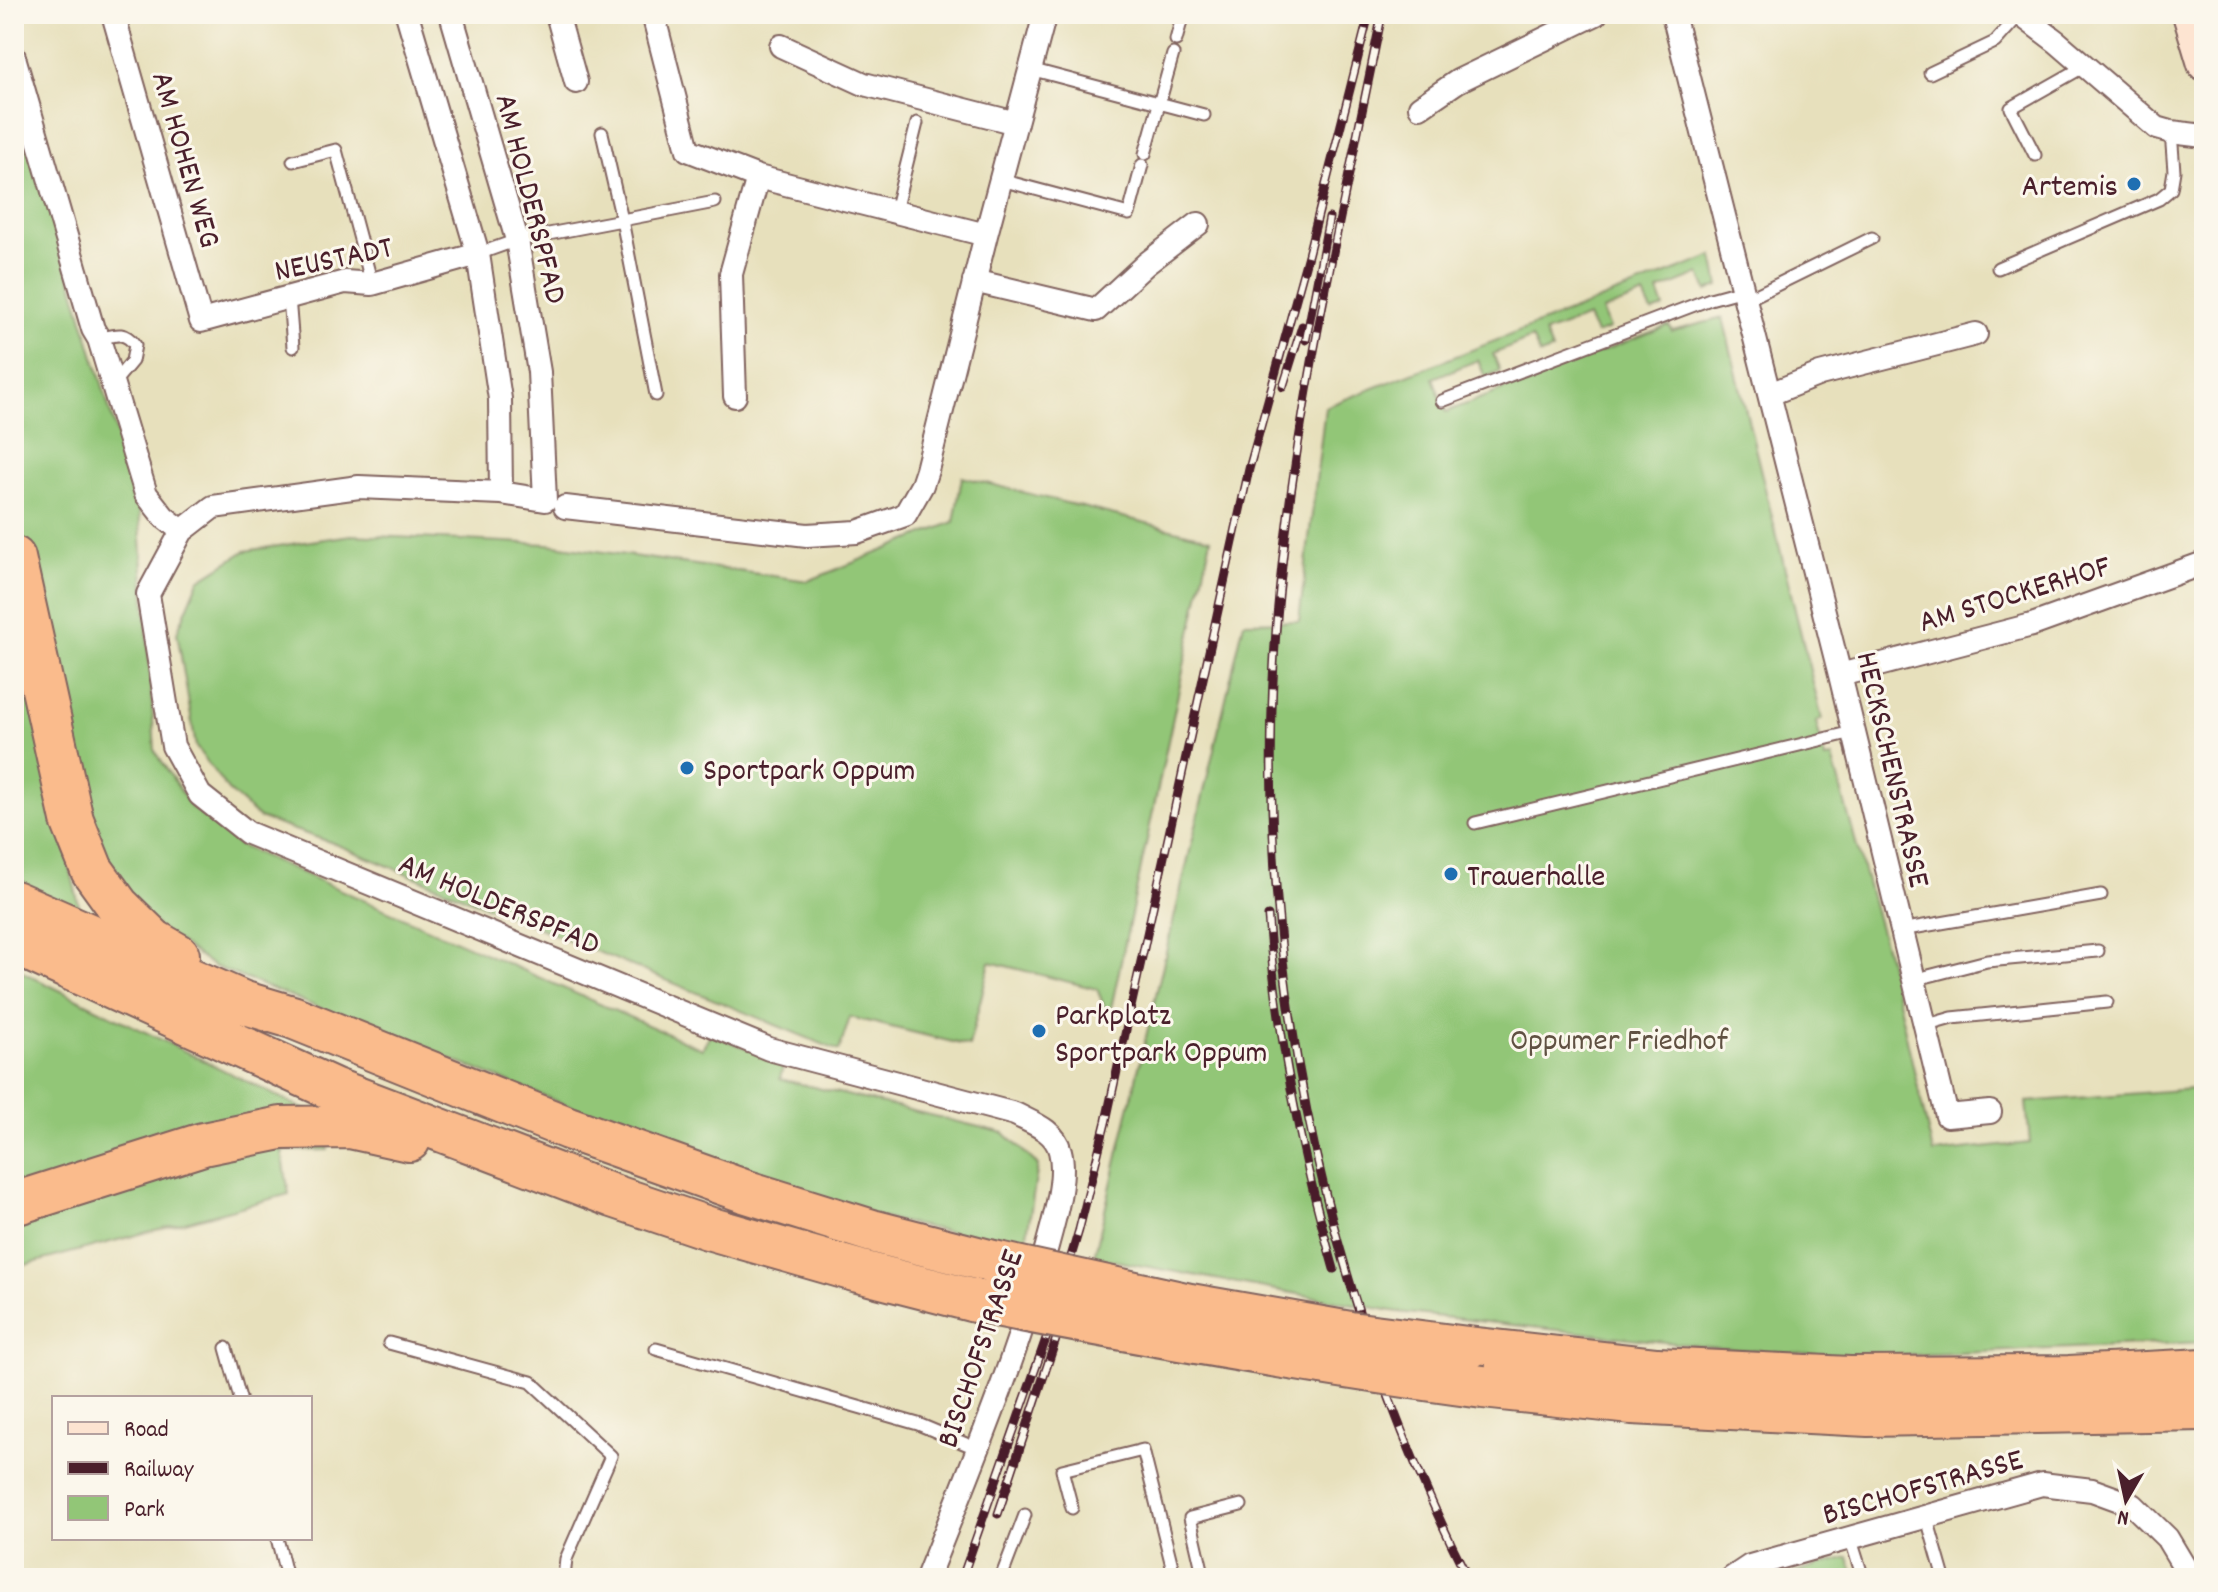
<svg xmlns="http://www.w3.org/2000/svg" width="2218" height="1592" viewBox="0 0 2218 1592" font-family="Dekko,sans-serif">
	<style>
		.green { fill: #92c677; stroke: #6e7251; stroke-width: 2 }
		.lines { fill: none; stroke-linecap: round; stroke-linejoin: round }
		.service-casing { stroke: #81635e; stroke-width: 15 }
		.minor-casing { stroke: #81635e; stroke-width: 26 }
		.secondary-casing { stroke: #81635e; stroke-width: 36 }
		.motorway-casing { stroke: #81635e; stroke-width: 46 }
		.service { stroke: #fff; stroke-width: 11 }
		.minor { stroke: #fff; stroke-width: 22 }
		.secondary { stroke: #fde4d1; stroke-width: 32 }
		.motorway { stroke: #fabb8c; stroke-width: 42 }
		.rail-casing { stroke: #4a1f2b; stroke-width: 9 }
		.rail { stroke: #fbf7ec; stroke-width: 6; stroke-dasharray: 18; stroke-linecap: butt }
		.motorway-bridge-casing { stroke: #81635e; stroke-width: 46; stroke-linecap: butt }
		.motorway-bridge { stroke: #fabb8c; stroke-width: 42 }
		.poi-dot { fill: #1f6fb2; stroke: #fbf7ec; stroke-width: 3 }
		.labels { text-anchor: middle; stroke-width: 6; stroke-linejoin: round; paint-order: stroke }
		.street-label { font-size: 32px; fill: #4a1f2b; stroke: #fbf7ec }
		.poi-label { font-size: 32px; fill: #4a1f2b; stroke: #fbf7ec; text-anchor: start }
		.park-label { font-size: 32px; fill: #605142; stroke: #fbf7ec }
	</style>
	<rect width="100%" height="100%" fill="#fbf7ec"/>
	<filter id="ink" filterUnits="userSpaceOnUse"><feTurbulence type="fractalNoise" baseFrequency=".0125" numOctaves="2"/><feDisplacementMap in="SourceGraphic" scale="16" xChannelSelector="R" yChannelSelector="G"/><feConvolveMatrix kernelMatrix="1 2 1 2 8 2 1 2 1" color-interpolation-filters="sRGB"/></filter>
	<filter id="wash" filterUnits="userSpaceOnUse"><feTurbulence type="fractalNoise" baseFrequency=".006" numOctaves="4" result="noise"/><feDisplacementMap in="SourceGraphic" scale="32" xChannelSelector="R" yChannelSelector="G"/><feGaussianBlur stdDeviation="1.8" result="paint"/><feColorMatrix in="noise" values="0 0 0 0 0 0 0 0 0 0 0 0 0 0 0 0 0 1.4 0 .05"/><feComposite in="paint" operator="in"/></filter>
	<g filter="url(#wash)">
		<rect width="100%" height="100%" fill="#e7e0bc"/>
		<path class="green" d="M 14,86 L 139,509 L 155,751 L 191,807 L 238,845 L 702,1049 L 710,1034 L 784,1062 L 780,1079 L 1004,1133 L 1038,1165 L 1025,1247 L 882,1218 L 658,1141 L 213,966 L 139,914 L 41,743 L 80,910 L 14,883 Z
			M 1713,256 L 1719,286 L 1707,291 L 1700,274 L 1658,291 L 1664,308 L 1652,312 L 1644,295 L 1602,311 L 1609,329 L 1596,334 L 1588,317 L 1545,333 L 1552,351 L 1540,355 L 1532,338 L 1493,354 L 1500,371 L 1485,377 L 1478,360 L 1433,378 L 1446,412 L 1669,325 L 1672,331 L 1723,318 L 1822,719 L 1816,722 L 1825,759 L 1832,757 L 1889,961 L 1933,1153 L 2030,1143 L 2026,1102 L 2204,1088 L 2204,1342 L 1872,1357 L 1718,1348 L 1398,1312 L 1094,1257 L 1244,622 L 1299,621 L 1325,407 Z
			M 962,477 L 1211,539 L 1109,1018 L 1097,989 L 990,962 L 969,1046 L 850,1017 L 839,1051 L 330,842 L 259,818 L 228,790 L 196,747 L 177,632 L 199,580 L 245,551 L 351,535 L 548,544 L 808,581 L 954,522 Z
			M 14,968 L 326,1120 L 328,1150 L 282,1151 L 289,1194 L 14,1268 Z
			M 1848,1557 L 1855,1578 L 1778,1578 Z"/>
	</g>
	<g filter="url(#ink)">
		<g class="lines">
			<g class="service-casing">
				<path id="service" d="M 1176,40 L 1183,14
					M 1030,69 L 1204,115
					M 1930,73 L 1995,42 L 2020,14
					M 602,133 L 622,220 L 715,202
					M 1145,154 L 1173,54
					M 2035,155 L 2011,108 L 2085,66
					M 293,161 L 336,150 L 372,284
					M 1001,180 L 1129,214 L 1142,165
					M 895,211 L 917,123
					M 478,254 L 517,240 L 622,220 L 656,395
					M 1998,268 L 2159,199 L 2171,189 L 2174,171 L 2171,132
					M 289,297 L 293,347
					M 1746,300 L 1872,238
					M 99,339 C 115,335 124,330 135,345 L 132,361 L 112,385
					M 1442,401 L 1710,299 L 1743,290
					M 1475,823 L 1853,732
					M 1901,930 L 2101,895
					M 1913,980 L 1987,961 L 2098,951
					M 1924,1026 L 1952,1018 L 2107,1002
					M 389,1343 L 531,1382 L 611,1456 L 566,1559 L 564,1578
					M 226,1348 L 240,1398
					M 656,1349 L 918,1424 L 978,1449
					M 1072,1508 L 1062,1470 L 1143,1450 L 1175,1578
					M 1926,1515 L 1944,1578
					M 1850,1537 L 1863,1578
					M 277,1538 L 287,1578
					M 1001,1578 L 1025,1515
					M 1204,1578 L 1190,1518 L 1241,1505"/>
			</g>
			<g class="minor-casing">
				<path id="minor" d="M 113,14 L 201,321 L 345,282 L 372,284 L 478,254
					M 407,14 L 478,254 L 500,399 L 501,493
					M 451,14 L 517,240 L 539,372 L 545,500 L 501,493 L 359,487 L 213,507 L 182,531 L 148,594 L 173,746 L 200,795 L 248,833 L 769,1049 L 1015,1114 C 1032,1123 1055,1130 1060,1151 C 1067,1177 1054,1220 1047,1246 C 1016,1360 970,1469 927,1578
					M 557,14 L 576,82
					M 653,14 L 688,150 L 758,177
					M 1673,14 L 1840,675 L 1947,1116 L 1990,1112
					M 2020,14 L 2057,42 L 2157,128 L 2171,132 L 2204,136
					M 781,46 L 864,84 L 1016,123
					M 14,57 L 93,329 L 99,339 L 146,494 L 164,517 L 182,531
					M 1420,107 L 1458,81 L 1596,14
					M 974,281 L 1096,310 L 1146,264 L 1198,224
					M 1770,394 L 1820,374 L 1976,334
					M 735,396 L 731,274 L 758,177 L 986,235
					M 565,507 L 807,535 L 857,532 L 905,515 L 922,485 L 927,470 L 986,235 L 1045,14
					M 1840,675 L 2032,625 L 2204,563
					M 1732,1578 L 1750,1566 L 2042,1484 L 2092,1490 L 2133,1505 L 2167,1538 L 2191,1578"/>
			</g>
			<g class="secondary-casing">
				<path id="secondary" d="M 2189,14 L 2204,64"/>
			</g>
			<g class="motorway-casing">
				<path id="motorway" d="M 14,558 L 72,820 L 92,870 L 118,906 L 154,941 L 178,955
					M 14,902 L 242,1002 L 292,1017 L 568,1128 L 744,1191 L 872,1231 L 989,1261
					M 14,943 L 333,1089 L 613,1196 L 708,1228 L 858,1271 L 975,1301
					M 14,1204 L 203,1144 L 281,1128 L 350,1127 L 409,1140
					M 1468,1348 L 1657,1369 L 1850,1378 L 2069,1377 L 2204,1370
					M 1483,1387 L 1632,1403 L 1868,1415 L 2204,1409"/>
			</g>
			<use href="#service" class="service"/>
			<use href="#minor" class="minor"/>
			<use href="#secondary" class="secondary"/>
			<use href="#motorway" class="motorway"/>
			<g class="rail-casing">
				<path id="rail" d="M 1382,14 C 1342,213 1294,414 1277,617 C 1250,946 1320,1284 1468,1578
					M 1306,340 L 1329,218
					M 1283,387 L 1302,326
					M 1268,916 C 1277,1036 1301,1154 1334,1269
					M 998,1514 L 1071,1294
					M 962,1578 L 1049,1330 L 1079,1230 L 1106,1121 L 1249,469 L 1308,255 L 1369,14"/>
			</g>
			<use href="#rail" class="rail"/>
			<g class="motorway-bridge-casing">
				<path id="motorway-bridge" d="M 989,1261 L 1190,1305 L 1350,1333 L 1468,1348
					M 975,1301 C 1144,1334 1312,1364 1483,1387"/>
			</g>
			<use href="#motorway-bridge" class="motorway-bridge"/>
		</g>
	</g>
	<g class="poi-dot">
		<circle cx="2134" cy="184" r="8"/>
		<circle cx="687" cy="768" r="8"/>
		<circle cx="1451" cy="874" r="8"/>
		<circle cx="1039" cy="1031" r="8"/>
	</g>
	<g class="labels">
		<g class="street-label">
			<text transform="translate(188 159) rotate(74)" y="11">AM HOHEN WEG</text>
			<text transform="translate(533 198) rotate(76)" y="11">AM HOLDERSPFAD</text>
			<text transform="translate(333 257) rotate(-12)" y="11">NEUSTADT</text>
			<text transform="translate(2014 592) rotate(-17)" y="11">AM STOCKERHOF</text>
			<text transform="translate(1895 769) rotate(77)" y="11">HECKSCHENSTRASSE</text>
			<text transform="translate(500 902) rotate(23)" y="11">AM HOLDERSPFAD</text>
			<text transform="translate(978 1348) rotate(-71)" y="11">BISCHOFSTRASSE</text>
			<text transform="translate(1922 1485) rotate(-16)" y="11">BISCHOFSTRASSE</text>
		</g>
		<g class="poi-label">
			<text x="2118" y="195" text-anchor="end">Artemis</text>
			<text x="703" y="779">Sportpark Oppum</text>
			<text x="1467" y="885">Trauerhalle</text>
			<text x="1055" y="1024">Parkplatz<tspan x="1055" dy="37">Sportpark Oppum</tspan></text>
		</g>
		<g class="park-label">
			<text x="1619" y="1049">Oppumer Friedhof</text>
		</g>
	</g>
	<rect width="2218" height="1592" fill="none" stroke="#fbf7ec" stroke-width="48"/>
	<rect x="52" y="1396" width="260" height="144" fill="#fbf7ec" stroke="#b4a19f" stroke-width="2"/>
	<rect x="68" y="1422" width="40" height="12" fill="#fde4d1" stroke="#b4a19f" stroke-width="2"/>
	<text x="124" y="1436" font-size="24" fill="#4a1f2b">Road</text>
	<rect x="68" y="1462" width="40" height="12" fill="#4a1f2b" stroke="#b4a19f" stroke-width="2"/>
	<text x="124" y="1476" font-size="24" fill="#4a1f2b">Railway</text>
	<rect x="68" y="1496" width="40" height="24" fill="#92c677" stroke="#b4a19f" stroke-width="2"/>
	<text x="124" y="1516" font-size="24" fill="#4a1f2b">Park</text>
	<g transform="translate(2126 1500) rotate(189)" stroke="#fbf7ec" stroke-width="6" paint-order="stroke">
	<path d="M0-6L14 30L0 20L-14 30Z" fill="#4a1f2b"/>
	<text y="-12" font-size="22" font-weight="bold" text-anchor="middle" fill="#4a1f2b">N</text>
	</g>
</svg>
